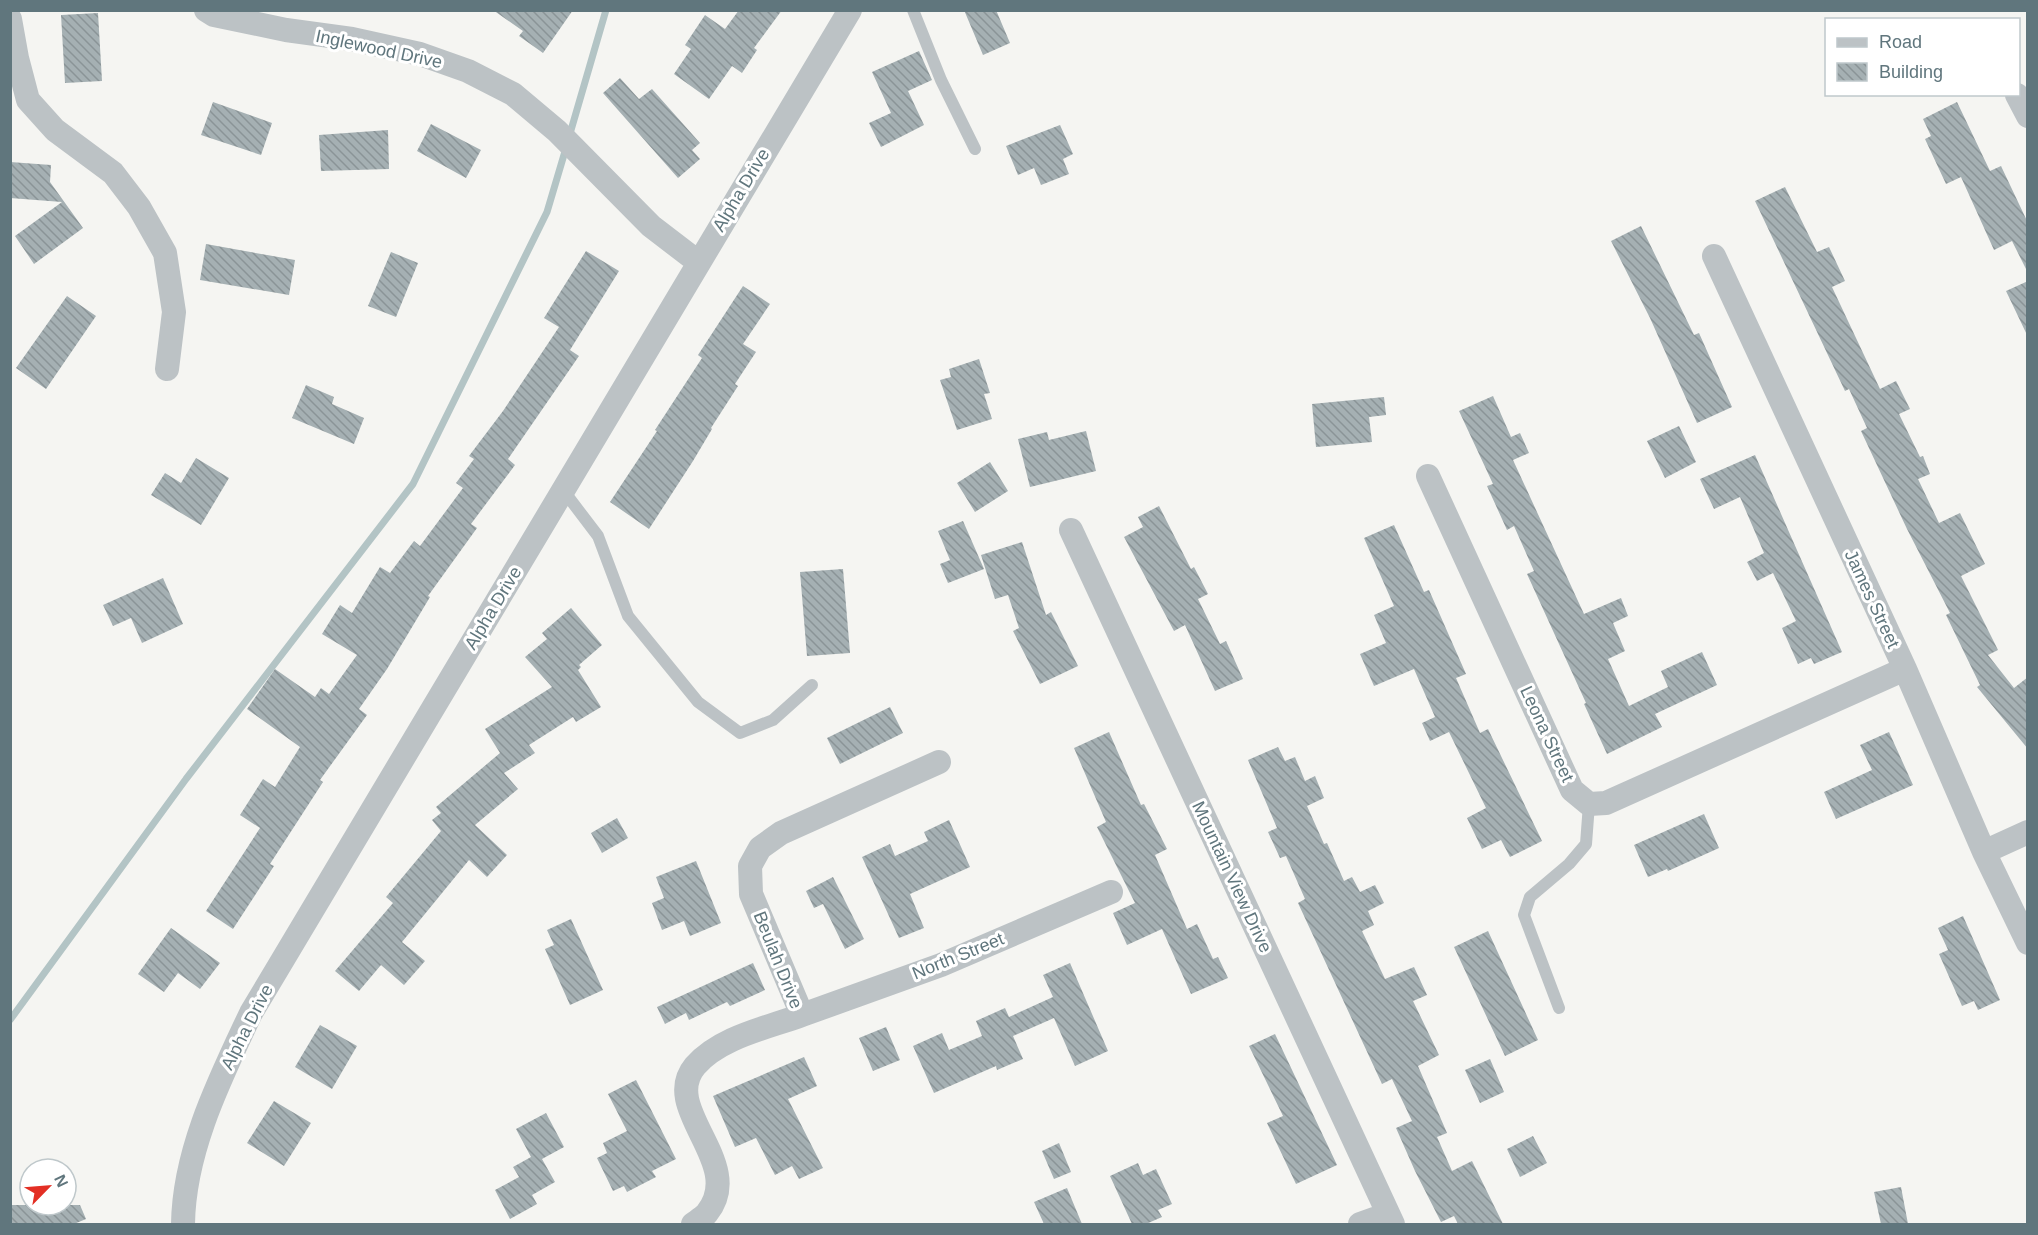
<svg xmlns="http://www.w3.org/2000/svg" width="2038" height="1235" viewBox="0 0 2038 1235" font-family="Helvetica,sans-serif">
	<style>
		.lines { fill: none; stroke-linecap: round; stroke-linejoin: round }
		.stream { stroke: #b3c4c5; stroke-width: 7 }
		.building { fill: url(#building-back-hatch) }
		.service { stroke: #bcc2c5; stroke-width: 12 }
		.minor { stroke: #bcc2c5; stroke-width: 24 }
		.labels { text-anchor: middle; stroke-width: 6; stroke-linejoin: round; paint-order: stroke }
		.street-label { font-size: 18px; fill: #60767d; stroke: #fff }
	</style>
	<defs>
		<pattern id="building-back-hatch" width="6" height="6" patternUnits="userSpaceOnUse" patternTransform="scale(1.5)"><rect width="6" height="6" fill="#a5b0b3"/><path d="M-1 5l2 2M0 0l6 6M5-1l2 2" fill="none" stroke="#8a9497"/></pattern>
	</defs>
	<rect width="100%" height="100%" fill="#f5f5f2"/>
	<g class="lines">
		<path class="stream" d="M 569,137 L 606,10
			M 10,1020 L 186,779 L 413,484 L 547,212 L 566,148"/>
	</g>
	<path class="building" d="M 493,10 L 573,10 L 543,53 L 519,36 L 523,31 Z
		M 739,10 L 782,10 L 754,48 L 757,50 L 742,73 L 732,66 L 709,99 L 674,74 L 691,49 L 685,45 L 705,15 L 725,29 Z
		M 964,10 L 996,10 L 1010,43 L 983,55 Z
		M 98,13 L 102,81 L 65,83 L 61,15 Z
		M 919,51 L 932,80 L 908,91 L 924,125 L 881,147 L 869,123 L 891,113 L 872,72 Z
		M 620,78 L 639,99 L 652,89 L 700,143 L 692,150 L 700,159 L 678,178 L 603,93 Z
		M 213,102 L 272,123 L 261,155 L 201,135 Z
		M 1957,102 L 1990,171 L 2001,166 L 2028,223 L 2028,273 L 2012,241 L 1994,250 L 1961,177 L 1946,184 L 1925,139 L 1931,136 L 1923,119 Z
		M 431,124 L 481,150 L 466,178 L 417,151 Z
		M 1060,125 L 1073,154 L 1063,159 L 1069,174 L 1041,185 L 1034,168 L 1018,175 L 1006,146 Z
		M 388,130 L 389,169 L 321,171 L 319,135 Z
		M 10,162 L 51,165 L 50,182 L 83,228 L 34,264 L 15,236 L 62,202 L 10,198 Z
		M 1785,187 L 1817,252 L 1829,247 L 1845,281 L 1832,287 L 1880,389 L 1896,381 L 1910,409 L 1899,414 L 1920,457 L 1923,456 L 1930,474 L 1918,479 L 1939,523 L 1960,513 L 1985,564 L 1961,576 L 1998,650 L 1988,655 L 2014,688 L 2028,677 L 2028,749 L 1977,687 L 1980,685 L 1946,615 L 1950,613 L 1907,529 L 1861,431 L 1867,428 L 1849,389 L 1845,391 L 1755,201 Z
		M 1641,226 L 1694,335 L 1699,333 L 1732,407 L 1697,423 L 1650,318 L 1611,241 Z
		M 206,244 L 295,260 L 289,295 L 200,280 Z
		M 586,251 L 619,271 L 570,350 L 579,356 L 508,459 L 515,465 L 471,524 L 477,528 L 428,596 L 430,597 L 387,669 L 359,709 L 367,715 L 320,780 L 323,782 L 270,864 L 274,866 L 233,929 L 206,911 L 260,828 L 240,815 L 263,779 L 275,787 L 300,747 L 247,709 L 275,669 L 315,697 L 321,688 L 329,694 L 357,655 L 322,634 L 340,605 L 352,613 L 380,567 L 390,573 L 414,541 L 420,546 L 463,488 L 456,483 L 474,459 L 469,456 L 503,411 L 559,327 L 544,318 Z
		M 391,252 L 418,263 L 396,317 L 368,306 Z
		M 2028,281 L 2028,337 L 2006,291 Z
		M 743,286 L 770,304 L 743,344 L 756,352 L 735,384 L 738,386 L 711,428 L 712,429 L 693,461 L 649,529 L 610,502 L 657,431 L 655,430 L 702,358 L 698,355 Z
		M 67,296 L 96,316 L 46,389 L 16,368 Z
		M 979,359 L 990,393 L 984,394 L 992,419 L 957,430 L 940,380 L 951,377 L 949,369 Z
		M 306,385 L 334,397 L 332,404 L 364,418 L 354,444 L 292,418 Z
		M 1493,396 L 1511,437 L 1520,433 L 1529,453 L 1513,460 L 1584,614 L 1621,598 L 1628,616 L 1613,623 L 1625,651 L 1608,659 L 1629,706 L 1668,687 L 1661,671 L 1702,652 L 1717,685 L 1655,714 L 1662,727 L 1607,754 L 1584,704 L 1586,703 L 1527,574 L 1534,571 L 1514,526 L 1507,530 L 1487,486 L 1493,484 L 1459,411 Z
		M 1384,397 L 1386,415 L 1369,417 L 1372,442 L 1316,447 L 1312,404 Z
		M 1679,426 L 1696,462 L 1665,478 L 1647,441 Z
		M 1086,431 L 1096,471 L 1030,487 L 1018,439 L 1047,432 L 1049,440 Z
		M 1755,455 L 1842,652 L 1814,664 L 1811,658 L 1798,664 L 1782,628 L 1796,621 L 1773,573 L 1757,581 L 1747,562 L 1764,553 L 1740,497 L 1714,509 L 1700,479 Z
		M 196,458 L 229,478 L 201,525 L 151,495 L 165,473 L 181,483 Z
		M 990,462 L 1008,491 L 975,512 L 957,483 Z
		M 1159,506 L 1191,569 L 1194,567 L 1208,594 L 1198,599 L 1220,644 L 1226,641 L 1243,679 L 1215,691 L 1185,625 L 1174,631 L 1124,537 L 1143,527 L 1138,517 Z
		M 963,521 L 984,569 L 948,583 L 940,564 L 950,560 L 938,531 Z
		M 1394,525 L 1424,592 L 1429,590 L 1466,674 L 1456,678 L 1480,733 L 1488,729 L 1542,841 L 1510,857 L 1501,840 L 1482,849 L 1467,818 L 1486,808 L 1449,732 L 1430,741 L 1422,723 L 1435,717 L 1414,669 L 1374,686 L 1360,654 L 1386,643 L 1374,615 L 1394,606 L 1364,538 Z
		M 1022,542 L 1046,615 L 1051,612 L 1078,666 L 1040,684 L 1013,631 L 1019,628 L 1008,595 L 995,599 L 981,555 Z
		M 843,569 L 850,653 L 807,656 L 800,572 Z
		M 163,578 L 183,624 L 142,643 L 131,618 L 113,626 L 103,605 Z
		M 571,608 L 602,645 L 579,665 L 581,667 L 578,670 L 601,707 L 576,722 L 573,717 L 529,745 L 535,753 L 504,773 L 518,789 L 475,825 L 507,855 L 487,877 L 469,860 L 402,942 L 425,961 L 404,985 L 381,965 L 359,991 L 335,971 L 393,903 L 386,897 L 441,831 L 432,820 L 441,813 L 436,807 L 500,753 L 485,729 L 552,687 L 525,657 L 547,639 L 542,633 Z
		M 890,707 L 903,733 L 840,764 L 827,738 Z
		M 1109,732 L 1141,805 L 1144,804 L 1167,849 L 1155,855 L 1187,929 L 1197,924 L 1213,959 L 1218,957 L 1228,978 L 1191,994 L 1162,929 L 1127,945 L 1113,913 L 1135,903 L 1097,827 L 1106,822 L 1074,748 Z
		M 1889,732 L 1913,785 L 1836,819 L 1824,792 L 1872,770 L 1860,745 Z
		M 1278,747 L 1285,761 L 1295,757 L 1305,781 L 1315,776 L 1324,798 L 1307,806 L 1324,844 L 1327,843 L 1344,881 L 1352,877 L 1360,892 L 1375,885 L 1384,903 L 1368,911 L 1374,925 L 1362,931 L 1385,979 L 1414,967 L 1427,995 L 1413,1001 L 1439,1055 L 1418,1066 L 1447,1133 L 1437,1137 L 1452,1171 L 1472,1161 L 1503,1224 L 1458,1224 L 1454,1216 L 1441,1222 L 1415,1171 L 1396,1128 L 1412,1121 L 1392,1079 L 1382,1084 L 1298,903 L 1305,899 L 1286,856 L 1280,858 L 1268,832 L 1277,828 L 1248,760 Z
		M 1704,814 L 1719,848 L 1668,871 L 1667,869 L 1648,877 L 1634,845 Z
		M 617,818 L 628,838 L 602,853 L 591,833 Z
		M 949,820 L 970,867 L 910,894 L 924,928 L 899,938 L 862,857 L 890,844 L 895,856 L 928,841 L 924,832 Z
		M 696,861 L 721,923 L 690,936 L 684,921 L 662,930 L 652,903 L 664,898 L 656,877 Z
		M 833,877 L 864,939 L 845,949 L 823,904 L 814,908 L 806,891 Z
		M 1963,916 L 2000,1000 L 1978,1010 L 1974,1001 L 1962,1006 L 1939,954 L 1948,950 L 1938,928 Z
		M 571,919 L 603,990 L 570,1005 L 545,949 L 554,945 L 547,930 Z
		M 171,928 L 220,963 L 200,989 L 178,973 L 164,992 L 138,974 Z
		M 1488,931 L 1538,1040 L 1505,1056 L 1454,947 Z
		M 753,963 L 765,990 L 730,1006 L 727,1002 L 689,1020 L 686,1013 L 665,1024 L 657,1007 Z
		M 1070,963 L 1108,1051 L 1075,1066 L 1054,1018 L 1013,1036 L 1023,1059 L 997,1070 L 996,1066 L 934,1093 L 913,1046 L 942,1033 L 949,1050 L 982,1036 L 976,1021 L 1005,1008 L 1009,1017 L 1053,997 L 1043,975 Z
		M 320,1025 L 357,1046 L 332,1089 L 295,1067 Z
		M 886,1027 L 900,1060 L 873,1071 L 859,1038 Z
		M 1275,1034 L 1337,1165 L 1296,1184 L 1267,1123 L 1283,1116 L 1249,1046 Z
		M 804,1057 L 817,1086 L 788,1099 L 823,1168 L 799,1179 L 792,1166 L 775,1175 L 756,1138 L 735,1147 L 713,1096 Z
		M 1490,1059 L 1504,1092 L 1480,1103 L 1465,1070 Z
		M 636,1080 L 676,1159 L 652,1171 L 656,1177 L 627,1192 L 624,1186 L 613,1191 L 597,1158 L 607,1153 L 603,1143 L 627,1131 L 608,1094 Z
		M 274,1101 L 311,1123 L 284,1166 L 247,1143 Z
		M 546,1113 L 564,1147 L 542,1159 L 555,1182 L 532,1195 L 537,1204 L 510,1219 L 495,1190 L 519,1177 L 513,1167 L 531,1157 L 516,1129 Z
		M 1533,1136 L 1547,1163 L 1520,1177 L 1507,1149 Z
		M 1059,1143 L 1071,1172 L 1054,1179 L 1042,1151 Z
		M 1138,1163 L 1143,1175 L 1156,1169 L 1172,1204 L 1158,1210 L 1162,1217 L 1146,1224 L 1132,1224 L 1110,1176 Z
		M 1901,1187 L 1908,1224 L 1881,1224 L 1874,1192 Z
		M 1067,1188 L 1082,1224 L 1044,1224 L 1034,1202 Z
		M 10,1205 L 80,1205 L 86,1219 L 74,1224 L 10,1224 Z"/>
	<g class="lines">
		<path class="service" d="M 913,10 L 941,80 L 975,149
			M 563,490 L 598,536 L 628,616 L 698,702 L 740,733 L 773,720 L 812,685
			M 1559,1008 L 1524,915 L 1530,897 L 1569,864 L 1586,844 L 1589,804"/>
		<path class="minor" d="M 206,10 L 214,15 L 286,30 L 352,39 L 420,54 L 468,71 L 513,94 L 557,131 L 651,226 L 698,262
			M 10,19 L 17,58 L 28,100 L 55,130 L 113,173 L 139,207 L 165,253 L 174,312 L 167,369
			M 2017,95 L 2028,116
			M 1714,256 L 1905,669 L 1984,852 L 2028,943
			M 1428,476 L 1572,790 L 1589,804 L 1606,803 L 1905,669
			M 1071,530 L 1393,1224
			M 1984,852 L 2028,832
			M 802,1015 L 941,965 L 1111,892
			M 183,1224 C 184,1150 220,1079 251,1013 L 850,10
			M 693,1224 C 697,1221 704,1217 707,1213 C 747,1163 659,1109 695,1066 C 720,1037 767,1028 802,1015 L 751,894 L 750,866 L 760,848 L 781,833 L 939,762
			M 1360,1224 L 1388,1214"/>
	</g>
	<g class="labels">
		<g class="street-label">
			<text transform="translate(379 49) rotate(12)" y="6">Inglewood Drive</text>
			<text transform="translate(741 190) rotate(-59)" y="6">Alpha Drive</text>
			<text transform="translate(1872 599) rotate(65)" y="6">James Street</text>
			<text transform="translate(493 608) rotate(-59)" y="6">Alpha Drive</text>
			<text transform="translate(1547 734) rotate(65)" y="6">Leona Street</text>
			<text transform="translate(1232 877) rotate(65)" y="6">Mountain View Drive</text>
			<text transform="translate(958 956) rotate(-22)" y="6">North Street</text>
			<text transform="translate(778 960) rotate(68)" y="6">Beulah Drive</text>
			<text transform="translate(247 1027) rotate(-63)" y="6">Alpha Drive</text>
		</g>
	</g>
	<rect width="2038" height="1235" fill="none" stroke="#60767d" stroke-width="24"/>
	<rect x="1825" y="18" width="195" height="78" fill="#ffffff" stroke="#bfc8cb" stroke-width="1.5"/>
	<rect x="1837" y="38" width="30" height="9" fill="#bcc2c5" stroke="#bfc8cb" stroke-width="1.5"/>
	<text x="1879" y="48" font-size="18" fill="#60767d">Road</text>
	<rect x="1837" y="63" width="30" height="18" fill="url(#building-back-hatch)" stroke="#bfc8cb" stroke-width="1.5"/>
	<text x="1879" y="78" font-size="18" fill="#60767d">Building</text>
	<g transform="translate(48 1187) rotate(65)"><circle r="28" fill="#ffffff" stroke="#bfc8cb" stroke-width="1.5"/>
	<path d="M0-4.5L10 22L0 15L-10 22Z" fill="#e32f24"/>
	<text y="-9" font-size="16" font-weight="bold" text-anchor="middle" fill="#60767d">N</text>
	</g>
</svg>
